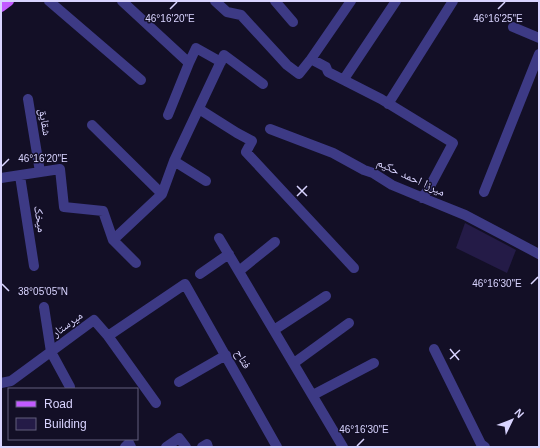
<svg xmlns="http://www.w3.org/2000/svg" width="540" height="448" viewBox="0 0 540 448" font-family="Helvetica,'Noto Naskh Arabic',sans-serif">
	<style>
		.building { fill: #241b47 }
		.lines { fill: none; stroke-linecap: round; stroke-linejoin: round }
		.minor { stroke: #3d3a85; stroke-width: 10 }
		.major { stroke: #c25bff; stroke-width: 10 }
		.ticks { fill: none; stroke: #d9d4ff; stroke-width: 1.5 }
		.labels { text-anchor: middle; stroke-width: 3; stroke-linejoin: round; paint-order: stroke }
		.street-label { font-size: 12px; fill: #d9d4ff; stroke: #130f26 }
		.ticks-label { font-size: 10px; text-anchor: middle; fill: #d9d4ff; stroke: #130f26; stroke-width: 3; stroke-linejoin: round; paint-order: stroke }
	</style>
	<rect width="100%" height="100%" fill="#130f26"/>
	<path class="building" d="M 465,223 L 516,250 L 507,273 L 456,248 Z"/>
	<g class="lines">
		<path class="minor" d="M 49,1 L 141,80
			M 122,1 L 189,63 L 196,48 L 221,62
			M 215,1 L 227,12 L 241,15 L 287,65 L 299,74 L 311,59 L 351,1
			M 275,1 L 293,22
			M 513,27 L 539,38
			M 311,59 L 326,67 L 328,72 L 381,99 L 453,143 L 428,190 L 422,198
			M 344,79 L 396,1
			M 28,99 L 40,172
			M 388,104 L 453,1
			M 199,109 L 237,133 L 252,141 L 246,152 L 354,268
			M 168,115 L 189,63
			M 92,125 L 162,194
			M 270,129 L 333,153 L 364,170 L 373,173 L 392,185 L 433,202 L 465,215 L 539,254
			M 174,161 L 206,181
			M 20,176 L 34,266
			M 1,178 L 60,169 L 64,207 L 103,211 L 113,240 L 136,263
			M 484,192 L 539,54
			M 219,238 L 343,447
			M 113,240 L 162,194 L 174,161 L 224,55 L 263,84
			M 239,271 L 275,242
			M 200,274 L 229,254
			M 44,307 L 51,352 L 70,387
			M 274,330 L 326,296
			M 108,336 L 156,403
			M 434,349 L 481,444 L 485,447
			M 294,363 L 349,323
			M 179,382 L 226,355
			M 1,383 L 11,381 L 94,320 L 108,336 L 185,284 L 277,447
			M 313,395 L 374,363
			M 125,447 L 129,443 L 131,447
			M 166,447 L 179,438 L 186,447
			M 202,447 L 207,444 L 208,447"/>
		<path class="major" d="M 1,7 L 9,1"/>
	</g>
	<path class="ticks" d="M 170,9 L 177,2M 498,9 L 505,2M 2,166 L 9,159M 297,186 L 307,196M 297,196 L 307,186M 2,284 L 9,291M 531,284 L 538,277M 450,349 L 459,360M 450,359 L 460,350M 357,446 L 364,439"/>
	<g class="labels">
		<g class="street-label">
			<text transform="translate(45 122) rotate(81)" y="4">شقایق</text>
			<text transform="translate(411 177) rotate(25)" y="4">میرزا احمد حکیم</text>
			<text transform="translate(40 219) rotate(81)" y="4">میخک</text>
			<text transform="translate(67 324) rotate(-36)" y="4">میرستار</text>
			<text transform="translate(243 359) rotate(60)" y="4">فتاح</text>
		</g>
	</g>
	<g class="ticks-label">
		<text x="170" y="22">46°16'20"E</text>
		<text x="498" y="22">46°16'25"E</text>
		<text x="43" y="162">46°16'20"E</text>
		<text x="497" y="287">46°16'30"E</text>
		<text x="43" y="295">38°05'05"N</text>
		<text x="364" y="433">46°16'30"E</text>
	</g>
	<rect width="540" height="448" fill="none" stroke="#d9d4ff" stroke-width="4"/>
	<rect x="8" y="388" width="130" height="52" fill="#130f26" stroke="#625e7d"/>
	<rect x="16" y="401" width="20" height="6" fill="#c25bff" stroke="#625e7d"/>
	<text x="44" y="408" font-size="12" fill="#d9d4ff">Road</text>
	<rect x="16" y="418" width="20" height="12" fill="#241b47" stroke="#625e7d"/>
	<text x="44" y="428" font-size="12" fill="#d9d4ff">Building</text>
	<g transform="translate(512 420) rotate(47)" stroke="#130f26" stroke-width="3" paint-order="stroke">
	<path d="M0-3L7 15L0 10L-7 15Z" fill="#d9d4ff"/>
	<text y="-6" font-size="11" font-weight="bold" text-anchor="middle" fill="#d9d4ff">N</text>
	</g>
</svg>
